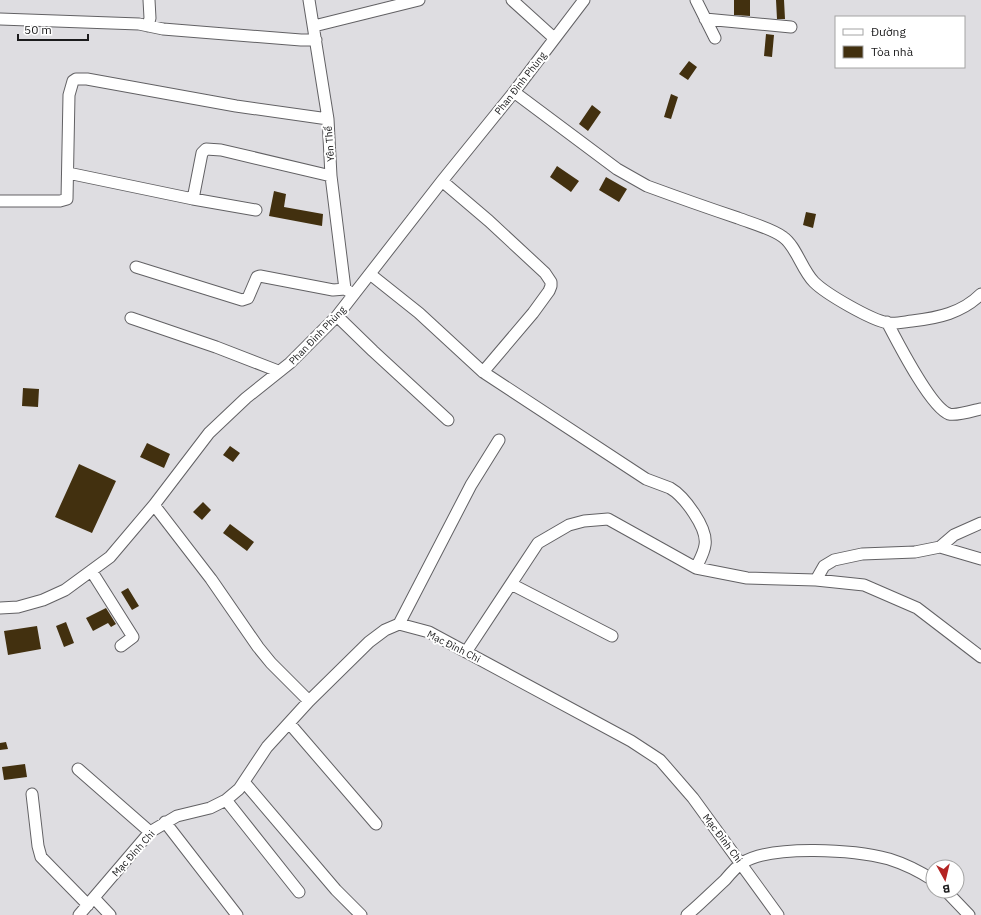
<svg xmlns="http://www.w3.org/2000/svg" width="981" height="915" viewBox="0 0 981 915" font-family="'IBM Plex Sans',sans-serif">
	<style>
		.building { fill: #42300f }
		.lines { fill: none; stroke-linecap: round; stroke-linejoin: round }
		.minor-casing { stroke: #626164; stroke-width: 13 }
		.minor { stroke: #fff; stroke-width: 11 }
		.labels { text-anchor: middle; stroke-width: 4; stroke-linejoin: round; paint-order: stroke }
		.street-label { font-size: 10px; fill: #1b1b1c; stroke: #fff }
	</style>
	<rect width="100%" height="100%" fill="#dedde1"/>
	<path class="building" d="M 734,0 L 750,0 L 750,16 L 734,15 Z
		M 776,0 L 784,0 L 785,19 L 777,19 Z
		M 766,34 L 774,35 L 772,57 L 764,56 Z
		M 689,61 L 697,67 L 688,80 L 679,74 Z
		M 671,94 L 678,97 L 671,119 L 664,117 Z
		M 592,105 L 601,112 L 588,131 L 579,124 Z
		M 557,166 L 579,181 L 571,192 L 550,177 Z
		M 606,177 L 627,189 L 619,202 L 599,190 Z
		M 274,191 L 286,194 L 284,207 L 323,214 L 322,226 L 269,216 Z
		M 806,212 L 816,214 L 813,228 L 803,225 Z
		M 23,388 L 39,389 L 38,407 L 22,406 Z
		M 147,443 L 170,454 L 164,468 L 140,457 Z
		M 230,446 L 240,453 L 233,462 L 223,455 Z
		M 79,464 L 116,481 L 92,533 L 55,517 Z
		M 203,502 L 211,510 L 202,520 L 193,512 Z
		M 230,524 L 254,542 L 247,551 L 223,533 Z
		M 128,588 L 139,606 L 132,610 L 121,592 Z
		M 106,608 L 116,624 L 111,627 L 108,623 L 93,631 L 86,618 Z
		M 66,622 L 74,643 L 64,647 L 56,626 Z
		M 37,626 L 41,649 L 8,655 L 4,631 Z
		M 6,742 L 8,749 L 0,750 L 0,743 Z
		M 25,764 L 27,777 L 4,780 L 2,767 Z"/>
	<g class="lines">
		<g class="minor-casing">
			<path id="minor" d="M 309,0 L 328,119 L 331,176 L 345,289
				M 512,0 L 554,38
				M 696,0 L 715,38
				M 0,19 L 139,24 L 163,29 L 301,40 L 316,40
				M 705,19 L 791,27
				M 148,26 L 150,18 L 149,0
				M 314,26 L 419,0
				M 514,92 L 617,169 L 647,186 C 677,197 708,208 738,218 C 751,223 773,229 783,237 C 796,246 802,270 814,282 C 826,294 871,320 888,323 C 896,324 904,322 912,321 C 938,318 962,313 981,294
				M 68,173 L 193,199 L 256,210
				M 442,181 L 489,221 L 545,273 L 551,282 L 551,286 L 549,291 L 533,313 L 483,372
				M 193,199 L 202,153 L 206,149 L 221,150 L 331,176
				M 0,201 L 60,201 L 67,199 L 69,95 L 73,81 L 76,79 L 87,79 L 236,106 L 328,119
				M 136,267 L 242,300 L 248,298 L 257,277 L 260,276 L 333,290 L 345,289 L 350,292
				M 370,274 L 419,313 L 483,372 L 646,479 C 654,482 662,485 670,488 C 684,496 708,528 705,545 C 704,553 699,561 696,568
				M 337,316 L 373,351 L 448,420
				M 131,318 L 216,347 L 278,371
				M 887,322 C 897,341 931,408 949,414 C 956,416 972,411 980,409
				M 154,505 L 211,579 L 258,647 L 271,663 L 309,701
				M 940,547 L 981,559
				M 92,572 L 133,637 L 121,646
				M 816,580 L 824,566 L 834,560 L 862,554 L 915,552 L 940,547 L 954,535 L 981,523
				M 511,584 L 612,636
				M 0,608 L 18,607 L 43,600 L 65,590 L 110,557 L 154,505 L 209,433 L 246,398 L 290,363 L 337,316 L 442,181 L 514,92 L 584,0
				M 399,624 L 471,485 L 499,440
				M 466,652 L 538,543 L 569,525 L 584,521 L 608,519 L 696,568 L 747,578 L 816,580 L 864,585 L 917,608 L 981,657
				M 289,723 L 376,824
				M 78,769 L 150,832
				M 244,782 L 336,890 L 361,915
				M 32,794 L 38,846 L 41,857 L 88,905
				M 226,800 L 299,892
				M 165,822 L 237,915
				M 946,891 L 969,915
				M 94,898 L 110,915
				M 79,915 L 150,832 L 177,816 L 210,808 L 226,800 L 239,789 L 267,747 L 309,701 L 369,642 L 385,630 L 399,624 L 429,632 L 631,741 L 660,760 L 693,798 L 778,915
				M 687,915 C 700,904 712,892 725,880 C 730,874 736,867 742,863 C 773,844 855,850 889,859 C 905,864 919,871 933,880"/>
		</g>
		<use href="#minor" class="minor"/>
	</g>
	<g class="labels">
		<g class="street-label">
			<text transform="translate(520 83) rotate(-52)" y="4">Phan Đình Phùng</text>
			<text transform="translate(329 144) rotate(-94)" y="4">Yên Thế</text>
			<text transform="translate(317 335) rotate(-46)" y="4">Phan Đình Phùng</text>
			<text transform="translate(454 646) rotate(27)" y="4">Mạc Đỉnh Chi</text>
			<text transform="translate(723 838) rotate(53)" y="4">Mạc Đỉnh Chi</text>
			<text transform="translate(133 853) rotate(-48)" y="4">Mạc Đỉnh Chi</text>
		</g>
	</g>
	<rect x="835" y="16" width="130" height="52" fill="#ffffff" stroke="#a4a4a4"/>
	<rect x="843" y="29" width="20" height="6" fill="#ffffff" stroke="#a4a4a4"/>
	<text x="871" y="36" font-size="12" fill="#1b1b1c">Đường</text>
	<rect x="843" y="46" width="20" height="12" fill="#42300f" stroke="#a4a4a4"/>
	<text x="871" y="56" font-size="12" fill="#1b1b1c">Tòa nhà</text>
	<g transform="translate(945 879) rotate(172)"><circle r="19" fill="#ffffff" stroke="#a4a4a4"/>
	<path d="M0-3L7 15L0 10L-7 15Z" fill="#b42423"/>
	<text y="-6" font-size="11" font-weight="bold" text-anchor="middle" fill="#1b1b1c">B</text>
	</g>
	<path d="M18 34v6h70v-6" fill="none" stroke="#1b1b1c" stroke-width="2"/>
	<text x="24" y="34" font-size="12" fill="#1b1b1c" stroke="#ffffff" stroke-width="3" paint-order="stroke">50 m</text>
</svg>
